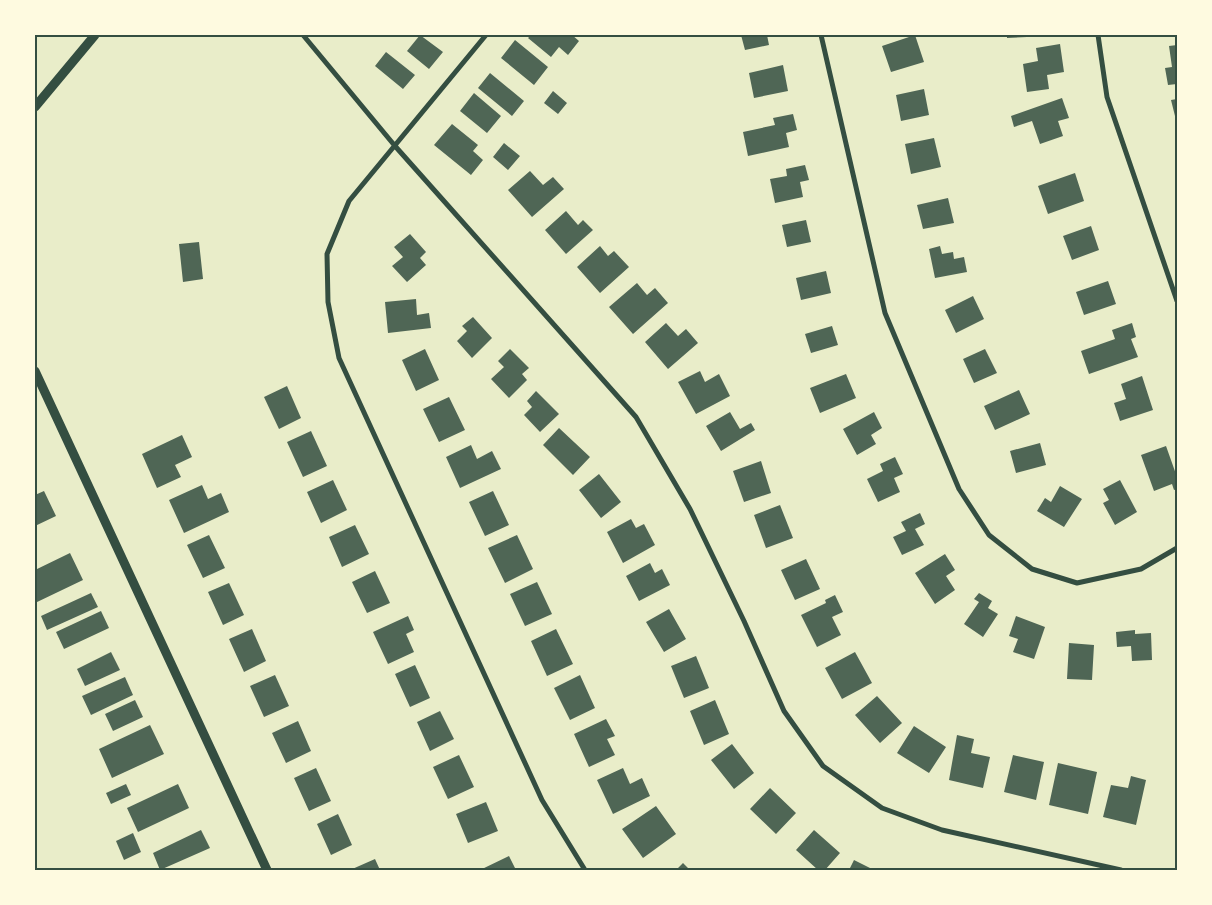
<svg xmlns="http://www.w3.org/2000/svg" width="1212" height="905" viewBox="0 0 1212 905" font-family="Signika,sans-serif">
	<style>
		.building { fill: #4f6655 }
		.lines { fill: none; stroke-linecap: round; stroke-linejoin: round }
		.minor { stroke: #344e41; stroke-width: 5 }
		.tertiary { stroke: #344e41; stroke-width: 9 }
		.neatline { fill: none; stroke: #344e41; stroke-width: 2 }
	</style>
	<rect width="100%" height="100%" fill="#e9edc9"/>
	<path class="building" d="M 420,35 L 443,52 L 429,69 L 407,51 Z
		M 531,35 L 572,35 L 579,41 L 568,55 L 559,47 L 551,57 L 528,38 Z
		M 741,35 L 767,35 L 769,45 L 745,50 Z
		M 915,35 L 924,62 L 891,72 L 882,46 Z
		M 1007,35 L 1027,35 L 1027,37 L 1007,38 Z
		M 515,40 L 548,67 L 534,85 L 501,58 Z
		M 1060,44 L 1064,72 L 1047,75 L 1049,89 L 1027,92 L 1023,64 L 1038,61 L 1036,48 Z
		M 1177,45 L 1177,84 L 1168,85 L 1165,68 L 1172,67 L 1169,46 Z
		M 386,52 L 415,75 L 403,89 L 375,66 Z
		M 783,65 L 788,91 L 754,98 L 749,73 Z
		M 490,73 L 524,101 L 512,116 L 478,88 Z
		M 924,89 L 929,115 L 901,121 L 896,95 Z
		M 553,91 L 567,103 L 558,114 L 544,103 Z
		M 474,93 L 501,116 L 487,133 L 460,111 Z
		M 1062,98 L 1069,118 L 1058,121 L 1063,136 L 1040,144 L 1032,121 L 1014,127 L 1011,116 Z
		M 1177,99 L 1177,120 L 1176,120 L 1171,100 Z
		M 793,114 L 797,130 L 786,133 L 789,147 L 748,156 L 743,132 L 775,125 L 773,118 Z
		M 452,124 L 478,145 L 473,151 L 483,160 L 471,175 L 434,145 Z
		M 934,138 L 941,167 L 911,174 L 905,144 Z
		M 504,143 L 520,156 L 508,170 L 493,157 Z
		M 805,165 L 809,180 L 800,182 L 803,197 L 775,203 L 770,179 L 787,176 L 786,169 Z
		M 530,171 L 543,185 L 553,177 L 564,189 L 532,217 L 508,190 Z
		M 1075,173 L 1084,201 L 1048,214 L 1038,186 Z
		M 948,198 L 954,223 L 923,229 L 917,205 Z
		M 566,211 L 578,225 L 583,220 L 593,230 L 566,254 L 545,230 Z
		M 806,220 L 811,242 L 787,247 L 782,225 Z
		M 1091,226 L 1099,250 L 1072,260 L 1063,236 Z
		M 410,234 L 426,252 L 420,258 L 426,265 L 407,282 L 392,266 L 403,257 L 394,247 Z
		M 199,242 L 203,279 L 183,282 L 179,244 Z
		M 600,246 L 608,256 L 614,251 L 629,267 L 600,293 L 577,267 Z
		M 940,246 L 942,254 L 953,252 L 954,259 L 964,257 L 967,272 L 935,278 L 929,249 Z
		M 826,271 L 831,293 L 801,300 L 796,278 Z
		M 1108,281 L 1116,304 L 1084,315 L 1076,292 Z
		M 637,283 L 647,295 L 655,288 L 668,303 L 633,334 L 609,307 Z
		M 973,296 L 984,319 L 956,333 L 945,310 Z
		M 416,299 L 417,315 L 429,313 L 431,328 L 388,333 L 385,302 Z
		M 473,317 L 492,338 L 472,358 L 457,341 L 467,331 L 462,326 Z
		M 666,323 L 678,336 L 686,329 L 698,343 L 668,369 L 645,342 Z
		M 1132,323 L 1136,337 L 1131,339 L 1138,357 L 1089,374 L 1081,351 L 1115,339 L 1112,330 Z
		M 832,326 L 838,345 L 811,353 L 805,334 Z
		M 425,349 L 439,380 L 416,391 L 402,360 Z
		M 510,349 L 529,368 L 522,374 L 527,380 L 509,398 L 491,379 L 504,367 L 498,361 Z
		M 985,349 L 997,373 L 974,383 L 963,359 Z
		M 700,371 L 705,382 L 719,374 L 730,396 L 696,414 L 678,382 Z
		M 846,374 L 856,398 L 820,413 L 810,388 Z
		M 1142,376 L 1153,410 L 1120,421 L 1114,403 L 1126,399 L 1121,384 Z
		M 287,386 L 301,418 L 279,429 L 264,397 Z
		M 1019,390 L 1030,414 L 995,430 L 984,406 Z
		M 536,391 L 559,414 L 540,432 L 524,415 L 532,407 L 527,401 Z
		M 449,397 L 465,430 L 439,442 L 423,409 Z
		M 730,412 L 740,429 L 751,423 L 755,430 L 721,451 L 706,426 Z
		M 874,412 L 882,428 L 871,435 L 876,444 L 857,455 L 843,429 Z
		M 559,428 L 590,457 L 573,475 L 543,445 Z
		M 311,431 L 327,466 L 303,477 L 287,442 Z
		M 182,435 L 192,457 L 175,465 L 181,477 L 157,488 L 142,454 Z
		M 1040,443 L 1046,465 L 1016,473 L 1010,451 Z
		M 471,445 L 477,459 L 492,451 L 501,469 L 460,488 L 446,457 Z
		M 1166,446 L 1177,477 L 1177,489 L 1174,490 L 1172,484 L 1154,491 L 1141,455 Z
		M 895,457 L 903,474 L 894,478 L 900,492 L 878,502 L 867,479 L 883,471 L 880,464 Z
		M 761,461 L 771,493 L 744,502 L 733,471 Z
		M 599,474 L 621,502 L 601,518 L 579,490 Z
		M 333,480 L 347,510 L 321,523 L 307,492 Z
		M 1120,480 L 1137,512 L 1115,525 L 1103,503 L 1109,500 L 1103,489 Z
		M 202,485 L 208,499 L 221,493 L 229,512 L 184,533 L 169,500 Z
		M 1060,486 L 1082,499 L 1064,527 L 1037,511 L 1045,498 L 1051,502 Z
		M 44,491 L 56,516 L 35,526 L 35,495 Z
		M 493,491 L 509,525 L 485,536 L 469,502 Z
		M 780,505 L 793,538 L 766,548 L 754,515 Z
		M 920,513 L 925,524 L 915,529 L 924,545 L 902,555 L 893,537 L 906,531 L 901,522 Z
		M 631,519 L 636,528 L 644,524 L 655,545 L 623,563 L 607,532 Z
		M 355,525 L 369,554 L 342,567 L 329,537 Z
		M 209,535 L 225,568 L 203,578 L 187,545 Z
		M 517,535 L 533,569 L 505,583 L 488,548 Z
		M 70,553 L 83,580 L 35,603 L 35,570 Z
		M 945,554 L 955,570 L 946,576 L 955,590 L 935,604 L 915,573 Z
		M 806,559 L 820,589 L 795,600 L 781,570 Z
		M 650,563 L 655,573 L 662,569 L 670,585 L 639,601 L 626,576 Z
		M 375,571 L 390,603 L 367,613 L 352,582 Z
		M 537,582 L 552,614 L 525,626 L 510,594 Z
		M 229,583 L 244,615 L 223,625 L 208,592 Z
		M 91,593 L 98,607 L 47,630 L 41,616 Z
		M 979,593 L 992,601 L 988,608 L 998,614 L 983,637 L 964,624 L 979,602 L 974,599 Z
		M 835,595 L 843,612 L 832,617 L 841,635 L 817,647 L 801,615 L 826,603 L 825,600 Z
		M 669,609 L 686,639 L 664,652 L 646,622 Z
		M 101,611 L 109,628 L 64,649 L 56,632 Z
		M 408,616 L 414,630 L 406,634 L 414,652 L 388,664 L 373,632 Z
		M 1016,616 L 1045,627 L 1034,659 L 1013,652 L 1018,639 L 1009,636 Z
		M 252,629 L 266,661 L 244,672 L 229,639 Z
		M 556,629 L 573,664 L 547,676 L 531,641 Z
		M 1135,630 L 1135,634 L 1151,633 L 1152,660 L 1132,661 L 1131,646 L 1117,647 L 1116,632 Z
		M 1069,643 L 1094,645 L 1092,680 L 1067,679 Z
		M 111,652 L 120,670 L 85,686 L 77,669 Z
		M 855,652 L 872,683 L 842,699 L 825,668 Z
		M 696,656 L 709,688 L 684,698 L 671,666 Z
		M 415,665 L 430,698 L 410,707 L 395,674 Z
		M 275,675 L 289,706 L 264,717 L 250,686 Z
		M 580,675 L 595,708 L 570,720 L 554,688 Z
		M 125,677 L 133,695 L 91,715 L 82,696 Z
		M 877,696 L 902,723 L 880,743 L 855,715 Z
		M 135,700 L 143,717 L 113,731 L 105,714 Z
		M 715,700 L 729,734 L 704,745 L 690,711 Z
		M 440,711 L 454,739 L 430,751 L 417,722 Z
		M 606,719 L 615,736 L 607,739 L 615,755 L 589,767 L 574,734 Z
		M 298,721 L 311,751 L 286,763 L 272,733 Z
		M 150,725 L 164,754 L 112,778 L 99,749 Z
		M 914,726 L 946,747 L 929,773 L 897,753 Z
		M 957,735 L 974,739 L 971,753 L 990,757 L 983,788 L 949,780 Z
		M 732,744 L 754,773 L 734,789 L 711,760 Z
		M 459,755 L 474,787 L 448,799 L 433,767 Z
		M 1013,755 L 1044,762 L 1036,800 L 1004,792 Z
		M 1058,763 L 1097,772 L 1088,814 L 1049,805 Z
		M 316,768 L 331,801 L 309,811 L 294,778 Z
		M 623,768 L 630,784 L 642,778 L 650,796 L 613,814 L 597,780 Z
		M 1131,776 L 1146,780 L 1136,825 L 1103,817 L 1111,785 L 1128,788 Z
		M 126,784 L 131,795 L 111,804 L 106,793 Z
		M 178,784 L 189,808 L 138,832 L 127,808 Z
		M 770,788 L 796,813 L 776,834 L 750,809 Z
		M 486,802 L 498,831 L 468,843 L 456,814 Z
		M 656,806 L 676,834 L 643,858 L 622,829 Z
		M 338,814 L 352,845 L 331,855 L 317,824 Z
		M 201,830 L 210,848 L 160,870 L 153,853 Z
		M 814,830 L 840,853 L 825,870 L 818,870 L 796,850 Z
		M 133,833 L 141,852 L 124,860 L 116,841 Z
		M 509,856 L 516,870 L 480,870 Z
		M 375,859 L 380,870 L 350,870 Z
		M 854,860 L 874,870 L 849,870 Z
		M 683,863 L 690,870 L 676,870 Z"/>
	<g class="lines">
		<path class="minor" d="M 303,35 L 395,146 L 636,417 L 690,509 L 744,621 L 784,711 L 823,766 L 882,808 L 942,830 L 1121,870
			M 486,35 L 349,201 L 327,254 L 328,302 L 339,358 L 542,800 L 585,870
			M 821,35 L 885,313 L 959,489 L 989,535 L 1032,569 L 1077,583 L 1141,569 L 1177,548
			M 1098,35 L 1107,97 L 1177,301"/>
		<path class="tertiary" d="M 35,107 L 95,35
			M 35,371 L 267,870"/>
	</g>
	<rect width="1212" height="905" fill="none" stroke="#fefae0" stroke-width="72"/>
	<rect x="36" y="36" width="1140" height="833" class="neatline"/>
</svg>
